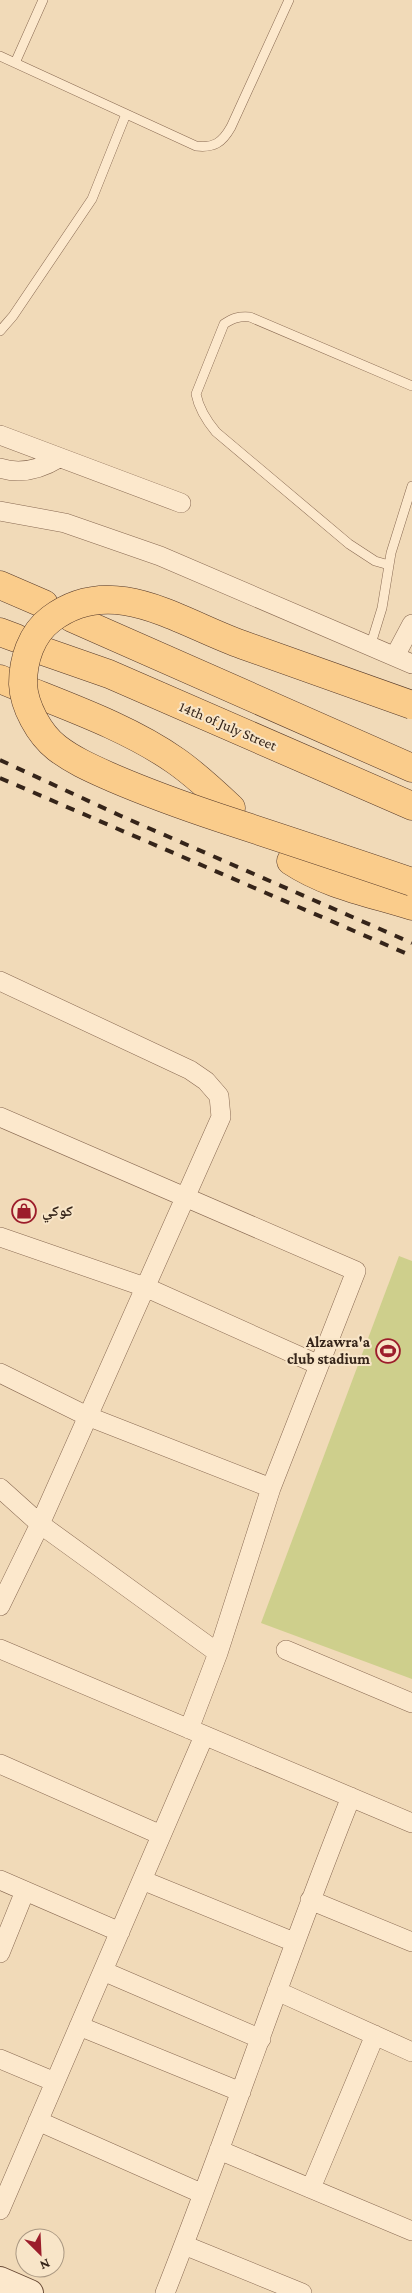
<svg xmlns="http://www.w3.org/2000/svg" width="412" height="2293" viewBox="0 0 412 2293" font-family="'Crimson Pro','Noto Naskh Arabic',serif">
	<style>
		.green { fill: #cecf8c }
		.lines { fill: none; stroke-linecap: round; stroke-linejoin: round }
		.lane-casing { stroke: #886952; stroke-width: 10 }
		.street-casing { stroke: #886952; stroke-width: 20 }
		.secondary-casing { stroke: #694a36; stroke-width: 28 }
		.primary-casing { stroke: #553828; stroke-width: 29 }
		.lane { stroke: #fce8cc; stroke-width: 9 }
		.street { stroke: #fce8cc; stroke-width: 19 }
		.secondary { stroke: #fce8cc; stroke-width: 26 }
		.primary { stroke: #facc8b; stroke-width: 28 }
		.rail { stroke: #352419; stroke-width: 4; stroke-dasharray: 9 9; stroke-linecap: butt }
		.primary-bridge-casing { stroke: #553828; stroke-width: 29; stroke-linecap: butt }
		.primary-bridge { stroke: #facc8b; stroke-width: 28 }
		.labels { text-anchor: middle; stroke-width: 4; stroke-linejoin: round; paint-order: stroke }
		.street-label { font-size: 15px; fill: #352419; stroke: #f8e5c8 }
		.poi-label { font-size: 15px; font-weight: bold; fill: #352419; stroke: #f8e5c8; text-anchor: start }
	</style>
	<rect width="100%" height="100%" fill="#f1dab8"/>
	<path class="green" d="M 399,1256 L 412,1261 L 412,1679 L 261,1623 Z"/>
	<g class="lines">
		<g class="lane-casing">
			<path id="lane" d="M 0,56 L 196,146 C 214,148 222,143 231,127 L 289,0
				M 15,63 L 43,0
				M 0,331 L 13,316 L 92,199 L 126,114
				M 389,565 L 375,561 L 349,544 L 216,432 C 206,420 199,409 196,394 L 224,324 C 233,318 239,316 250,317 L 412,386
				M 370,647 L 382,608 L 391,553 L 412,486"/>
		</g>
		<g class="street-casing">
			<path id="street" d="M 0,435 L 181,503
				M 0,468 C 21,475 41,469 59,458
				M 0,511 L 65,523 L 160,556 L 412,664
				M 395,656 L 412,624
				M 0,981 L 190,1070 L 206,1081 L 219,1096 L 221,1117 L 40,1524 L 0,1606
				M 0,1117 L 356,1271 L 271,1488 L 218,1653 L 189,1729
				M 0,1237 L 145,1287 L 319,1365
				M 0,1373 L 87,1416 L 271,1488
				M 0,1488 L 40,1524 L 218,1653
				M 0,1649 L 412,1823
				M 286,1650 L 412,1703
				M 0,1764 L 161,1835
				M 0,1880 L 120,1932
				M 142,1880 L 294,1942
				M 310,1900 L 412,1942
				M 0,1953 L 25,1891
				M 103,1971 L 261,2039
				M 277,1991 L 412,2052
				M 79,2026 L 241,2092
				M 0,2059 L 55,2082
				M 38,2121 L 203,2194
				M 219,2150 L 412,2231
				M 311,2188 L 375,2035
				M 0,2210 L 204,1736
				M 184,2245 L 302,2293
				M 165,2293 C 230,2129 285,1961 351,1797"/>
		</g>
		<g class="secondary-casing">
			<path id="secondary" d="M 0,2280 L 30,2293"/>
		</g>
		<g class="primary-casing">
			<path id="primary" d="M 0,585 L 44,604
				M 72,618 L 412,768
				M 0,632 L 16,638
				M 43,651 L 109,674 L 412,806
				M 0,679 C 57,703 125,725 176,761 C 196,775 213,791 231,808
				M 291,861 C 327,885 371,893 412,906"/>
		</g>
		<use href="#lane" class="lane"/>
		<use href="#street" class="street"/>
		<use href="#secondary" class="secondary"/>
		<use href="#primary" class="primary"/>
		<path class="rail" d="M 0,760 L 121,816 L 412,943
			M 0,778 L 412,956"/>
		<g class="primary-bridge-casing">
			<path id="primary-bridge" d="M 412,705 C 356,685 300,665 243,645 C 180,623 113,572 51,619 C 31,634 23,660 23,684 C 24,706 39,734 57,748 C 74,761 93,769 113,778 C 148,793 184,806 220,818 C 284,839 348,860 412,882"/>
		</g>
		<use href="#primary-bridge" class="primary-bridge"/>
	</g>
	<defs>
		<g id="shop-ring" transform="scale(1.25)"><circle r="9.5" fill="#f8e5c8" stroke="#9c1d2b" stroke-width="1.5"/><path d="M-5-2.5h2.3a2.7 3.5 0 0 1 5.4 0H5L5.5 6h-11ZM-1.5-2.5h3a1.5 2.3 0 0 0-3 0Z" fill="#9c1d2b"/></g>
		<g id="stadium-ring" transform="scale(1.25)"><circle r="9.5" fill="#f8e5c8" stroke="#9c1d2b" stroke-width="1.5"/><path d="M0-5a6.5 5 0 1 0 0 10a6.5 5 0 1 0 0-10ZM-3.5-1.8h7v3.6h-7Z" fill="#9c1d2b"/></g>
	</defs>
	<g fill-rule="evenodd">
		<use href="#shop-ring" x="24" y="1211"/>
		<use href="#stadium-ring" x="388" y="1351"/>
	</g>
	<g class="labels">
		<g class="street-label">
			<text transform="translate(228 726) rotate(23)" y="5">14th of July Street</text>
		</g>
		<g class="poi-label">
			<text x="42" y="1216">كوكي</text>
			<text x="370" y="1347" text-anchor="end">Alzawra'a<tspan x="370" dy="17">club stadium</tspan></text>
		</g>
	</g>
	<g transform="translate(40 2253) rotate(156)"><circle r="24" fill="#f8e5c8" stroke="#aa9882"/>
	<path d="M0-4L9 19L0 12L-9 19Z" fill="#9c1d2b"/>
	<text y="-8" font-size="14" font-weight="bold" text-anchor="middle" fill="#352419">N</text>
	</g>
</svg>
